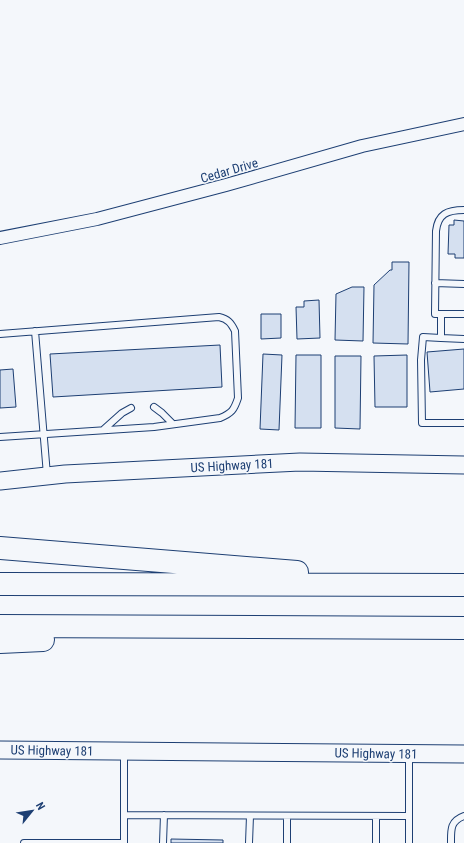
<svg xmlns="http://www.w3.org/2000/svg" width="464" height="843" viewBox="0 0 464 843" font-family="'Roboto Condensed',sans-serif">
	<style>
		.building { fill: #d5e0f0; stroke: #1d3f73 }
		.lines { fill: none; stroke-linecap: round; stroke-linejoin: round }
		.service-casing { stroke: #1d3f73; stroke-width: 8 }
		.minor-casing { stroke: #1d3f73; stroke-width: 14 }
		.secondary-casing { stroke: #1d3f73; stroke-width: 19 }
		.motorway-casing { stroke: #1d3f73; stroke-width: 24 }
		.service { stroke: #f4f7fb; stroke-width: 6 }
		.minor { stroke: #f4f7fb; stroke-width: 12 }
		.secondary { stroke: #f4f7fb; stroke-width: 17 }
		.motorway { stroke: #f4f7fb; stroke-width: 22 }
		.labels { text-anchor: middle; stroke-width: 3; stroke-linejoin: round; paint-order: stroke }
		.street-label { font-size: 13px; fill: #1d3f73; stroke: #f4f7fb }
	</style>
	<rect width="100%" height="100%" fill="#f4f7fb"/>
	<path class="building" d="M 454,220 L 464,221 L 464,258 L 455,258 L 455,254 L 448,254 L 449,225 L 454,225 Z
		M 392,262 L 409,262 L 408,344 L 373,343 L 374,285 L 390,270 L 392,270 Z
		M 352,287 L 364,287 L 363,341 L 335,340 L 336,294 Z
		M 319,300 L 320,338 L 297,339 L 296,307 L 304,307 L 304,301 Z
		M 261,314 L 281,314 L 281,338 L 261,339 Z
		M 220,345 L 222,387 L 53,397 L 50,354 Z
		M 464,349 L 464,389 L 430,392 L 427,352 Z
		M 263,354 L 282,355 L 279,430 L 260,429 Z
		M 296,355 L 321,355 L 321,428 L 295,428 Z
		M 407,355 L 407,407 L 375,407 L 374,356 Z
		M 335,356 L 361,356 L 360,429 L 335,428 Z
		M 13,369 L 16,407 L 0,408 L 0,370 Z
		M 171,839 L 223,840 L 223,843 L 171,843 Z"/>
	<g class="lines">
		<g class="service-casing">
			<path id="service" d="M 464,210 C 447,210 438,214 436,231 L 435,314 L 464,314
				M 435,283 L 464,284
				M 441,314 L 441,338 L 423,337 L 421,360 L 422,423 L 464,423
				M 35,331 L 47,475
				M 0,334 L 219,317 C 228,319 231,323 235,331 L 238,398 C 234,410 232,413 220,418 L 154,427 L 0,437
				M 441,338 L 464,339
				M 154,407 L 162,413 L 173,424
				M 103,430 L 122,413 L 131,408
				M 409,755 L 409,843
				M 124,815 L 409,816
				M 24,843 L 124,843
				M 124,843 L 124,753
				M 163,843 L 164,815
				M 249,843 L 250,816
				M 287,843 L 287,816
				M 376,843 L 376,816
				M 451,843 C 451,830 450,821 464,816"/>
		</g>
		<g class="minor-casing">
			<path id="minor" d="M 0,238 L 97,219 L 226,185 L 362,146 L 464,124"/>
		</g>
		<g class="secondary-casing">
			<path id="secondary" d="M 0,481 L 65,474 L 300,462 L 464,465
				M 0,750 L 464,754"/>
		</g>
		<g class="motorway-casing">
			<path id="motorway" d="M 0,548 L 297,572
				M 0,584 L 464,585
				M 0,626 L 464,628
				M 0,642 L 43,640"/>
		</g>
		<use href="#service" class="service"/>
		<use href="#minor" class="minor"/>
		<use href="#secondary" class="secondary"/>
		<use href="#motorway" class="motorway"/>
	</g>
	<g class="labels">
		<g class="street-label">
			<text transform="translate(229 170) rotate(-16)" y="5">Cedar Drive</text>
			<text transform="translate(232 465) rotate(-3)" y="5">US Highway 181</text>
			<text transform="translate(52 750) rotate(1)" y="5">US Highway 181</text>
			<text transform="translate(376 753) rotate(1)" y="5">US Highway 181</text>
		</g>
	</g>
	<g transform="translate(32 811) rotate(60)" stroke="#f4f7fb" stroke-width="3" paint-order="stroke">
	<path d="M0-3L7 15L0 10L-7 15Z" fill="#1d3f73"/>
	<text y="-6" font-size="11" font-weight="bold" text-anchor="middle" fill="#1d3f73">N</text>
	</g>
</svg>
